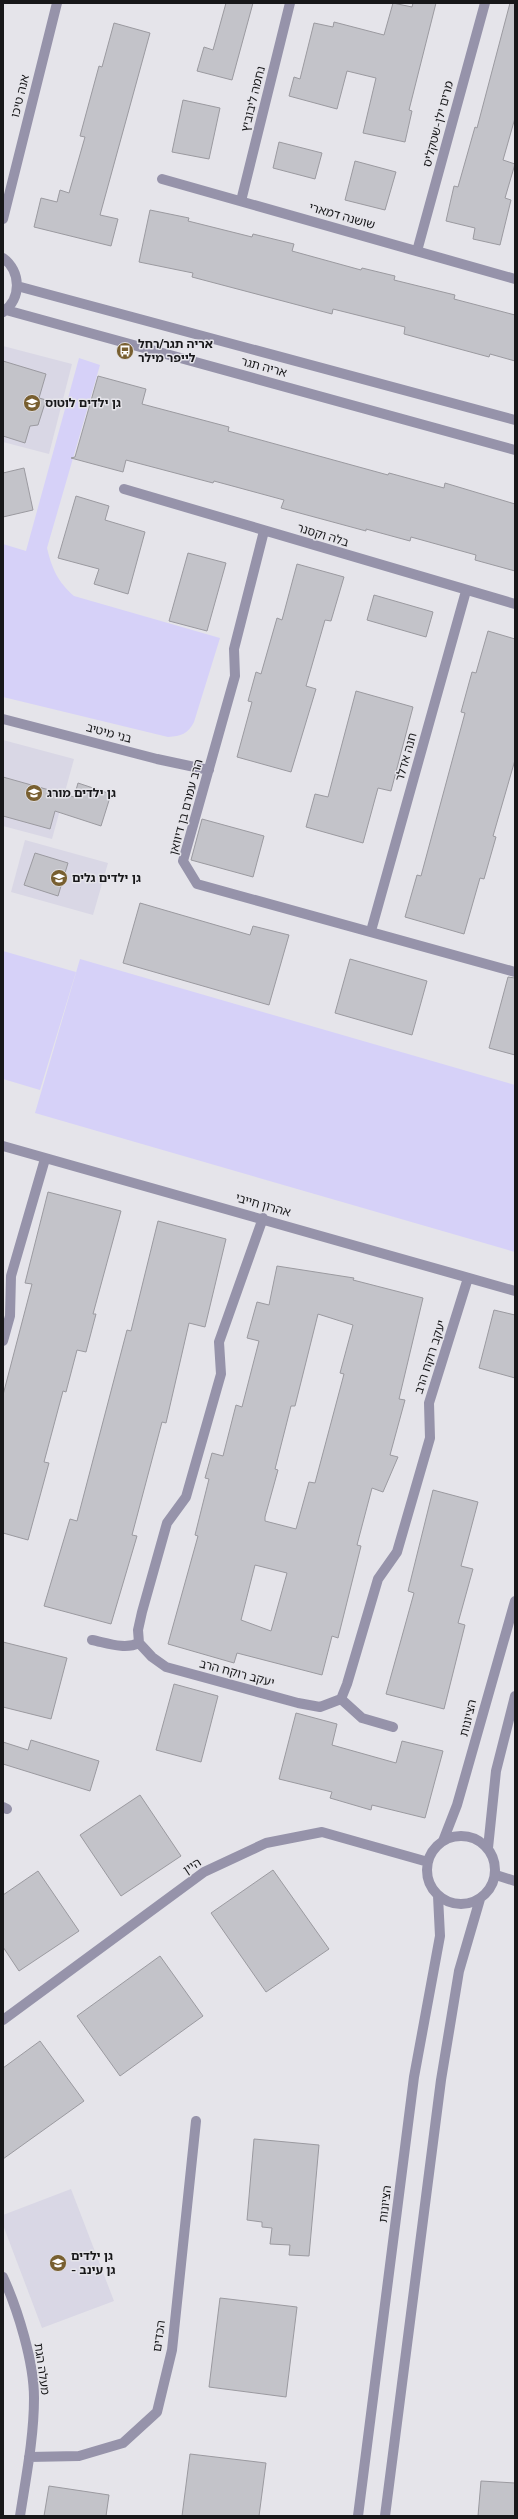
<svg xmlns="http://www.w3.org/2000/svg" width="518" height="2519" viewBox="0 0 518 2519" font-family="Mulish,'Noto Sans Hebrew',sans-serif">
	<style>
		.built { fill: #d9d7e5 }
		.green { fill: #d6d1f8 }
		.building { fill: #c3c3c9; stroke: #9b9aa0; fill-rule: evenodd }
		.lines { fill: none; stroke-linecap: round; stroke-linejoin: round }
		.minor { stroke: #9693aa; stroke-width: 10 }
		.tertiary { stroke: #9693aa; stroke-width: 10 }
		.labels { text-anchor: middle; stroke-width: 3; stroke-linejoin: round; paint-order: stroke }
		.street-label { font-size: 12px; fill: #171719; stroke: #e5e4ea }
		.poi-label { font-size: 12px; font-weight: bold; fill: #171719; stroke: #e5e4ea; text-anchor: start }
	</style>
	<rect width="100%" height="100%" fill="#e5e4ea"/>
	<path class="built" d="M 3,346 L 72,364 L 49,454 L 3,442 Z
		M 3,740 L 74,759 L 52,839 L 3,826 Z
		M 25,840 L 108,863 L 93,915 L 11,892 Z
		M 71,2189 L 114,2301 L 42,2328 L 3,2225 L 3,2215 Z"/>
	<path class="green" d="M 79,358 L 100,365 L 47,548 C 52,569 58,582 74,596 L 220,638 L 194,722 C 188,734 181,736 168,737 L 3,697 L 3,544 L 26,551 Z
		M 3,951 L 76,972 L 40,1090 L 3,1079 Z
		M 80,959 L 515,1085 L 515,1252 L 35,1113 Z"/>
	<path class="building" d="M 226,3 L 253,3 L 232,80 L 197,71 L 204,47 L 213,50 Z
		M 393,3 L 412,7 L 413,3 L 436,3 L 409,110 L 412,111 L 405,142 L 363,133 L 376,78 L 347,71 L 337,109 L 289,96 L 294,77 L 300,79 L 314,23 L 333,27 L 334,22 L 384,35 Z
		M 510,3 L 515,3 L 515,118 L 503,160 L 515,164 L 505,198 L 511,200 L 500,245 L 473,239 L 475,228 L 446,221 L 454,186 L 458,187 L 475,127 L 477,128 Z
		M 114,23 L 150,33 L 100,215 L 118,219 L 111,246 L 34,227 L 41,198 L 57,202 L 60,190 L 69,193 L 85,137 L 80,136 L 99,66 L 102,67 Z
		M 183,100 L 220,108 L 209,159 L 172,152 Z
		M 279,142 L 322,153 L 315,179 L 273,168 Z
		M 355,161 L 396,172 L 385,210 L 345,200 Z
		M 150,210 L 189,218 L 188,221 L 252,237 L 253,234 L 294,244 L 292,251 L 361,270 L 362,268 L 395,276 L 394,280 L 455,295 L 454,299 L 515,315 L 515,361 L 490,354 L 489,357 L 404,334 L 405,327 L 333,309 L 332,314 L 192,277 L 193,273 L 139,262 Z
		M 3,361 L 46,374 L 39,398 L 46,400 L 38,425 L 30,426 L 25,443 L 3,436 Z
		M 98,376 L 146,389 L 142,404 L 229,427 L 228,431 L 388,475 L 389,473 L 444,488 L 445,483 L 515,504 L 515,571 L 475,560 L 476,555 L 411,537 L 410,541 L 366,529 L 366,531 L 281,508 L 284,500 L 214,481 L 213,483 L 126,460 L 123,472 L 71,458 L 75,457 Z
		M 24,468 L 33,510 L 3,517 L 3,473 Z
		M 76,496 L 109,506 L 105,520 L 145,532 L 128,594 L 94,584 L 99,569 L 58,558 Z
		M 188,553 L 226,563 L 207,631 L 169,621 Z
		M 297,564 L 344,577 L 331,621 L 325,620 L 306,686 L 316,689 L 291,772 L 237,757 L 252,702 L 248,701 L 256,672 L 261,674 L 277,618 L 282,620 Z
		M 374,595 L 433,612 L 426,637 L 367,620 Z
		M 488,631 L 515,639 L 515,760 L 493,836 L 496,837 L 484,879 L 480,878 L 464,934 L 405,917 L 417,875 L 421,876 L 465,713 L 461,712 L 472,672 L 476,673 Z
		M 356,691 L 413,707 L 391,791 L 378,788 L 363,843 L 306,827 L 315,794 L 328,797 Z
		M 3,777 L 74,797 L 78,783 L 111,794 L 101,826 L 55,811 L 50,829 L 3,816 Z
		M 202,819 L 264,836 L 253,877 L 191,860 Z
		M 35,853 L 68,863 L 58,896 L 24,885 Z
		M 140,903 L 250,935 L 253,926 L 289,935 L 269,1005 L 123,963 Z
		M 350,959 L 427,981 L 412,1035 L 335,1013 Z
		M 508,977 L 515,978 L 515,1055 L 489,1048 Z
		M 48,1192 L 121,1211 L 93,1314 L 96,1314 L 86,1352 L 77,1350 L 66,1392 L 63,1391 L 44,1462 L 49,1463 L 28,1540 L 3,1533 L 3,1395 L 32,1284 L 25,1283 Z
		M 158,1221 L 226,1239 L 205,1327 L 189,1323 L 166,1423 L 162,1422 L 132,1535 L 137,1536 L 111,1624 L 44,1606 L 70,1519 L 77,1521 L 127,1330 L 131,1331 Z
		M 277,1266 L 354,1278 L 353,1280 L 423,1298 L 399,1399 L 405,1400 L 390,1455 L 398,1457 L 383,1492 L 372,1488 L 357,1545 L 361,1546 L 338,1638 L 332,1636 L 322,1675 L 237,1653 L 234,1663 L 168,1644 L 198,1536 L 195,1535 L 209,1479 L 205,1478 L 212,1453 L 223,1456 L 236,1405 L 242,1407 L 259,1341 L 247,1338 L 257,1302 L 269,1305 ZM 318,1314 L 353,1325 L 340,1373 L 344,1374 L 315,1483 L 309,1482 L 296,1529 L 265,1521 L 265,1517 L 278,1470 L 275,1469 L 291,1406 L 295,1406 ZM 255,1565 L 287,1573 L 271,1631 L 241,1620 Z
		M 494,1310 L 515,1315 L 515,1378 L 479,1368 Z
		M 433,1490 L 478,1502 L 461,1566 L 473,1569 L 458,1623 L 465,1625 L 444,1709 L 386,1694 L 414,1593 L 408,1591 Z
		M 3,1642 L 67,1658 L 51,1719 L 3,1707 Z
		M 174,1684 L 218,1696 L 201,1762 L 156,1750 Z
		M 296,1713 L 337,1724 L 332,1745 L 396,1763 L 402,1741 L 443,1751 L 425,1818 L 372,1805 L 371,1810 L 330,1798 L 332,1792 L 279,1779 Z
		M 31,1740 L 99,1761 L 90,1791 L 3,1764 L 3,1742 L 28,1750 Z
		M 140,1795 L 181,1856 L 121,1896 L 80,1835 Z
		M 273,1870 L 329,1949 L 266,1992 L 211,1913 Z
		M 38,1871 L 79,1931 L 19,1971 L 3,1947 L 3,1895 Z
		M 160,1956 L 203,2016 L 120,2076 L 77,2016 Z
		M 40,2041 L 84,2101 L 3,2159 L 3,2068 Z
		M 254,2139 L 319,2145 L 309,2256 L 289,2255 L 290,2245 L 270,2244 L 272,2228 L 262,2227 L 262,2222 L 247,2220 Z
		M 220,2298 L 297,2307 L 286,2397 L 209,2387 Z
		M 190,2454 L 266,2463 L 259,2516 L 182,2516 Z
		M 481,2481 L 515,2483 L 515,2516 L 478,2516 Z
		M 49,2486 L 109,2495 L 106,2516 L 44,2516 Z"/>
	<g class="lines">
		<path class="minor" d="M 162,179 L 515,279
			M 241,201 L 290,3
			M 3,219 L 57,3
			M 417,251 L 485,3
			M 124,489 L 515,604
			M 264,531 L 234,649 L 235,676 L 183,861 L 197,884 L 515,972
			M 3,719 L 157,759 L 209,770
			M 371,931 L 466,591
			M 3,1146 L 515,1291
			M 263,1218 L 219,1342 L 221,1374 L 186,1497 L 167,1523 L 142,1612 L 138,1630 L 139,1643 L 152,1657 L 166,1667 L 298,1703 L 320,1707 L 341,1699 L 347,1684 L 378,1579 L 397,1552 L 430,1438 L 429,1403 L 468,1278
			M 3,1341 L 10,1316 L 11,1276 L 45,1159
			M 92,1640 C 107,1643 125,1650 139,1643
			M 341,1699 L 362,1718 L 393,1727
			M 3,1807 L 7,1809
			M 496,1875 L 515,1881
			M 3,2277 C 18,2310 34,2362 34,2398 C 34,2437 26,2477 20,2516
			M 29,2457 L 79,2456 L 123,2443 L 157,2412 L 172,2350 L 196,2121"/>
		<path class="tertiary" d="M 3,258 C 21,271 22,299 3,312
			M 17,286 L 515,420
			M 6,310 L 515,450
			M427 1870a34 34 0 1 1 68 0a34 34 0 1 1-68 0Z
			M 443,1841 L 457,1805 L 515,1601
			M 488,1848 L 496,1771 L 515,1696
			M 3,2020 L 204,1872 L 266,1843 L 322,1832 L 428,1862
			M 358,2516 L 414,2077 L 440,1936 L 438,1896
			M 385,2516 L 441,2080 L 459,1971 L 480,1899"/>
	</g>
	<defs>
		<g id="bus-disc" transform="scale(0.9)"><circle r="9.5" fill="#785f30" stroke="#e5e4ea"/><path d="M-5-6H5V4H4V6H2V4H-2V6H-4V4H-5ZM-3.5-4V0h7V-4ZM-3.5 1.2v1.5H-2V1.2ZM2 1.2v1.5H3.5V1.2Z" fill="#fff"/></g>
		<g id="school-disc" transform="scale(0.9)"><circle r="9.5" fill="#785f30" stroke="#e5e4ea"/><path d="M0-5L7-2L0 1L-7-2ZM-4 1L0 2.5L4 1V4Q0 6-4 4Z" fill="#fff"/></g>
	</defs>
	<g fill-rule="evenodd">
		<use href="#bus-disc" x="125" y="351"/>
		<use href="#school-disc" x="32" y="403"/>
		<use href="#school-disc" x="34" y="793"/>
		<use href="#school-disc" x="59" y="878"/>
		<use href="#school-disc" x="58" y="2263"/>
	</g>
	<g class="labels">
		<g class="street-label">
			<text transform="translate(20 96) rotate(-76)" y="4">אנה טיכו</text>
			<text transform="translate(253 99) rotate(-76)" y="4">נחמה ליבוביץ</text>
			<text transform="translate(438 124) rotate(-75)" y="4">מרים ילן-שטקליס</text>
			<text transform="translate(342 216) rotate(16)" y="4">שושנה דמארי</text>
			<text transform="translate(264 367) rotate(15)" y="4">אריה תגר</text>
			<text transform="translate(323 535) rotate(17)" y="4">בלה וקסנר</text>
			<text transform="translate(109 733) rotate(15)" y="4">בני מיטיב</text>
			<text transform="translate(406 757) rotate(-74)" y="4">חנה אדלר</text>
			<text transform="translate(186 807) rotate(-75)" y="4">הרב עמרם בן דיוואן</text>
			<text transform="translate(263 1205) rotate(16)" y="4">אהרון חייבי</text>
			<text transform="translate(430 1357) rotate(-72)" y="4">יעקב רוקח הרב</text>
			<text transform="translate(237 1673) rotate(15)" y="4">יעקב רוקח הרב</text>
			<text transform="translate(468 1718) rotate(-76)" y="4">הציונות</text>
			<text transform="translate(192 1866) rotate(-33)" y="4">היין</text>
			<text transform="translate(385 2204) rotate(-83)" y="4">הציונות</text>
			<text transform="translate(159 2336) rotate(-82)" y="4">הכדים</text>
			<text transform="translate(42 2369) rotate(82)" y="4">מעלה הגת</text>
		</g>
		<g class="poi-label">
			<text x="138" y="348">אריה תגר/רחל<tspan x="138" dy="14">לייפר מילר</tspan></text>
			<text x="45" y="407">גן ילדים לוטוס</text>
			<text x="47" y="797">גן ילדים מורג</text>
			<text x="72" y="882">גן ילדים גלים</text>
			<text x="71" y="2260">גן ילדים<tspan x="71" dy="14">- גן עינב</tspan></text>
		</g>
	</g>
	<rect width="518" height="2519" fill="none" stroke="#171719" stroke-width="8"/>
</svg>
